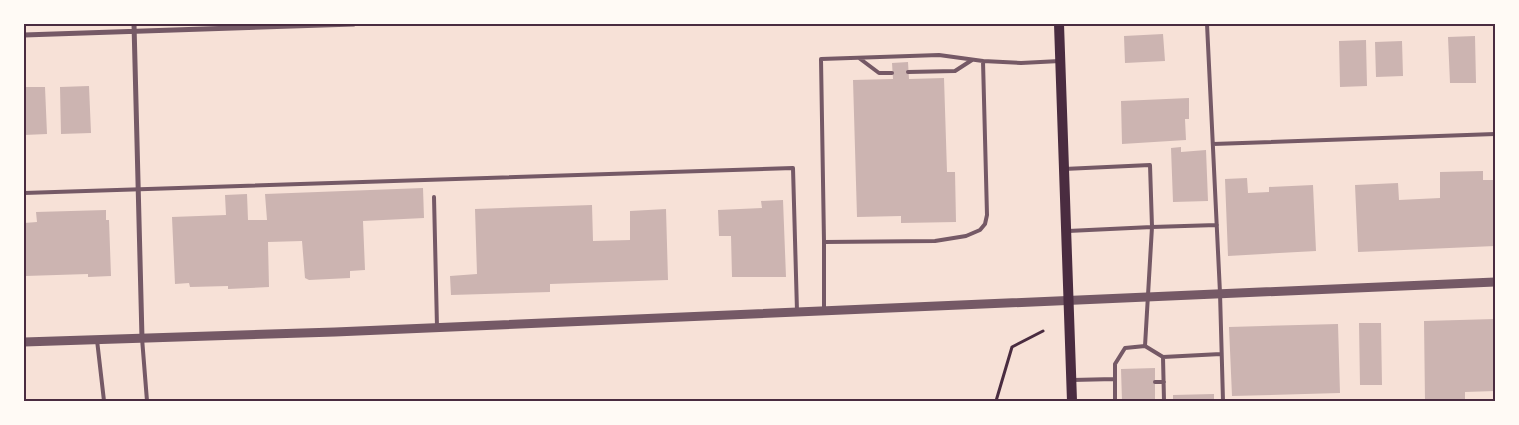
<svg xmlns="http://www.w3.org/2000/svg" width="1519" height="425" viewBox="0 0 1519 425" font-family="Jost,sans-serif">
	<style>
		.building { fill: #ccb4b1 }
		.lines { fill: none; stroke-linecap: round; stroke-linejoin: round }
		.path { stroke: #4a2c40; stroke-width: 3 }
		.service { stroke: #755966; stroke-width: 4 }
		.minor { stroke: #755966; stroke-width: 5 }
		.tertiary { stroke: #755966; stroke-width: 9 }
		.secondary { stroke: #4a2c40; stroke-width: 10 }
		.neatline { fill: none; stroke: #4a2c40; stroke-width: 2 }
	</style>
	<rect width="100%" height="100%" fill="#f7e1d7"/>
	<path class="building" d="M 1163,34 L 1165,61 L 1125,63 L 1124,36 Z
		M 1475,36 L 1476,83 L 1450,83 L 1448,37 Z
		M 1366,40 L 1367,86 L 1340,87 L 1339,41 Z
		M 1402,41 L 1403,76 L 1376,77 L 1375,42 Z
		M 908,62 L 909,79 L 944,78 L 947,172 L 955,172 L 956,222 L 901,223 L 901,216 L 857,217 L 853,80 L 893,79 L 892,63 Z
		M 89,86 L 91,133 L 61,134 L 60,87 Z
		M 24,87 L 45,87 L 47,134 L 24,135 Z
		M 1189,98 L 1189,119 L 1185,119 L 1186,140 L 1122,144 L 1121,101 Z
		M 1181,147 L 1181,152 L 1206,150 L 1208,201 L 1173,202 L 1171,148 Z
		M 1483,171 L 1483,180 L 1495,180 L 1495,246 L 1358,252 L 1355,185 L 1398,183 L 1399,200 L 1440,198 L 1440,172 Z
		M 1247,178 L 1248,193 L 1269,192 L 1269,187 L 1313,185 L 1316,251 L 1228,256 L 1225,179 Z
		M 423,188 L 424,218 L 363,221 L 365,270 L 350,271 L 350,278 L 309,280 L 305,278 L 302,241 L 268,242 L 269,287 L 228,289 L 228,286 L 190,287 L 189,283 L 175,284 L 172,217 L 226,215 L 225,195 L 247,194 L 248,220 L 267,220 L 265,194 Z
		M 783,200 L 786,277 L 732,277 L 731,236 L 719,236 L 718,210 L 762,208 L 761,201 Z
		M 592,205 L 593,241 L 630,240 L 630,211 L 666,209 L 668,280 L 550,284 L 550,292 L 451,295 L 450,276 L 477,274 L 475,209 Z
		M 106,210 L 106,220 L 109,220 L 111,276 L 88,277 L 88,274 L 25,276 L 24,223 L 37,222 L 36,212 Z
		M 1495,319 L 1495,391 L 1465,392 L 1465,401 L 1425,401 L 1424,321 Z
		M 1359,323 L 1381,323 L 1382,385 L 1360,385 Z
		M 1338,324 L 1340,393 L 1232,396 L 1229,327 Z
		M 1155,368 L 1155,401 L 1122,401 L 1121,369 Z
		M 1214,394 L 1214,401 L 1173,401 L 1173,395 Z"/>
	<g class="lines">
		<path class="path" d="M 996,401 L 1012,347 L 1043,331"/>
		<path class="service" d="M 1207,24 L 1220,293 L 1223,401
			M 859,58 L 879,73 L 892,73
			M 908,72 L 955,71 L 972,60
			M 1213,144 L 1495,134
			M 1064,169 L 1150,165 L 1152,227 L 1217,225
			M 24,193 L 793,168 L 797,311
			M 434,197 L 437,327
			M 1068,231 L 1152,227 L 1145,346 L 1163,357 L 1221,354
			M 824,242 L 821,59 L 939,55 L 983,61
			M 824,310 L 824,242 L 935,241 L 966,236 L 980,230 L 985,224 L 987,215 L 983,61 L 1021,63 L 1060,61
			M 142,338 L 147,401
			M 97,340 L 104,401
			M 1163,357 L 1164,401
			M 1072,380 L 1115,379
			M 1155,382 L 1164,382
			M 1115,401 L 1115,364 L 1125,348 L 1145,346"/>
		<path class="minor" d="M 134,24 L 142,338
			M 24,35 L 354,24"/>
		<path class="tertiary" d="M 24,342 L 335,332 L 1495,282"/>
		<path class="secondary" d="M 1059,24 L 1072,401"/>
	</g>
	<rect width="1519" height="425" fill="none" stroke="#fffaf5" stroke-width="50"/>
	<rect x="25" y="25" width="1469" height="375" class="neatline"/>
</svg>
